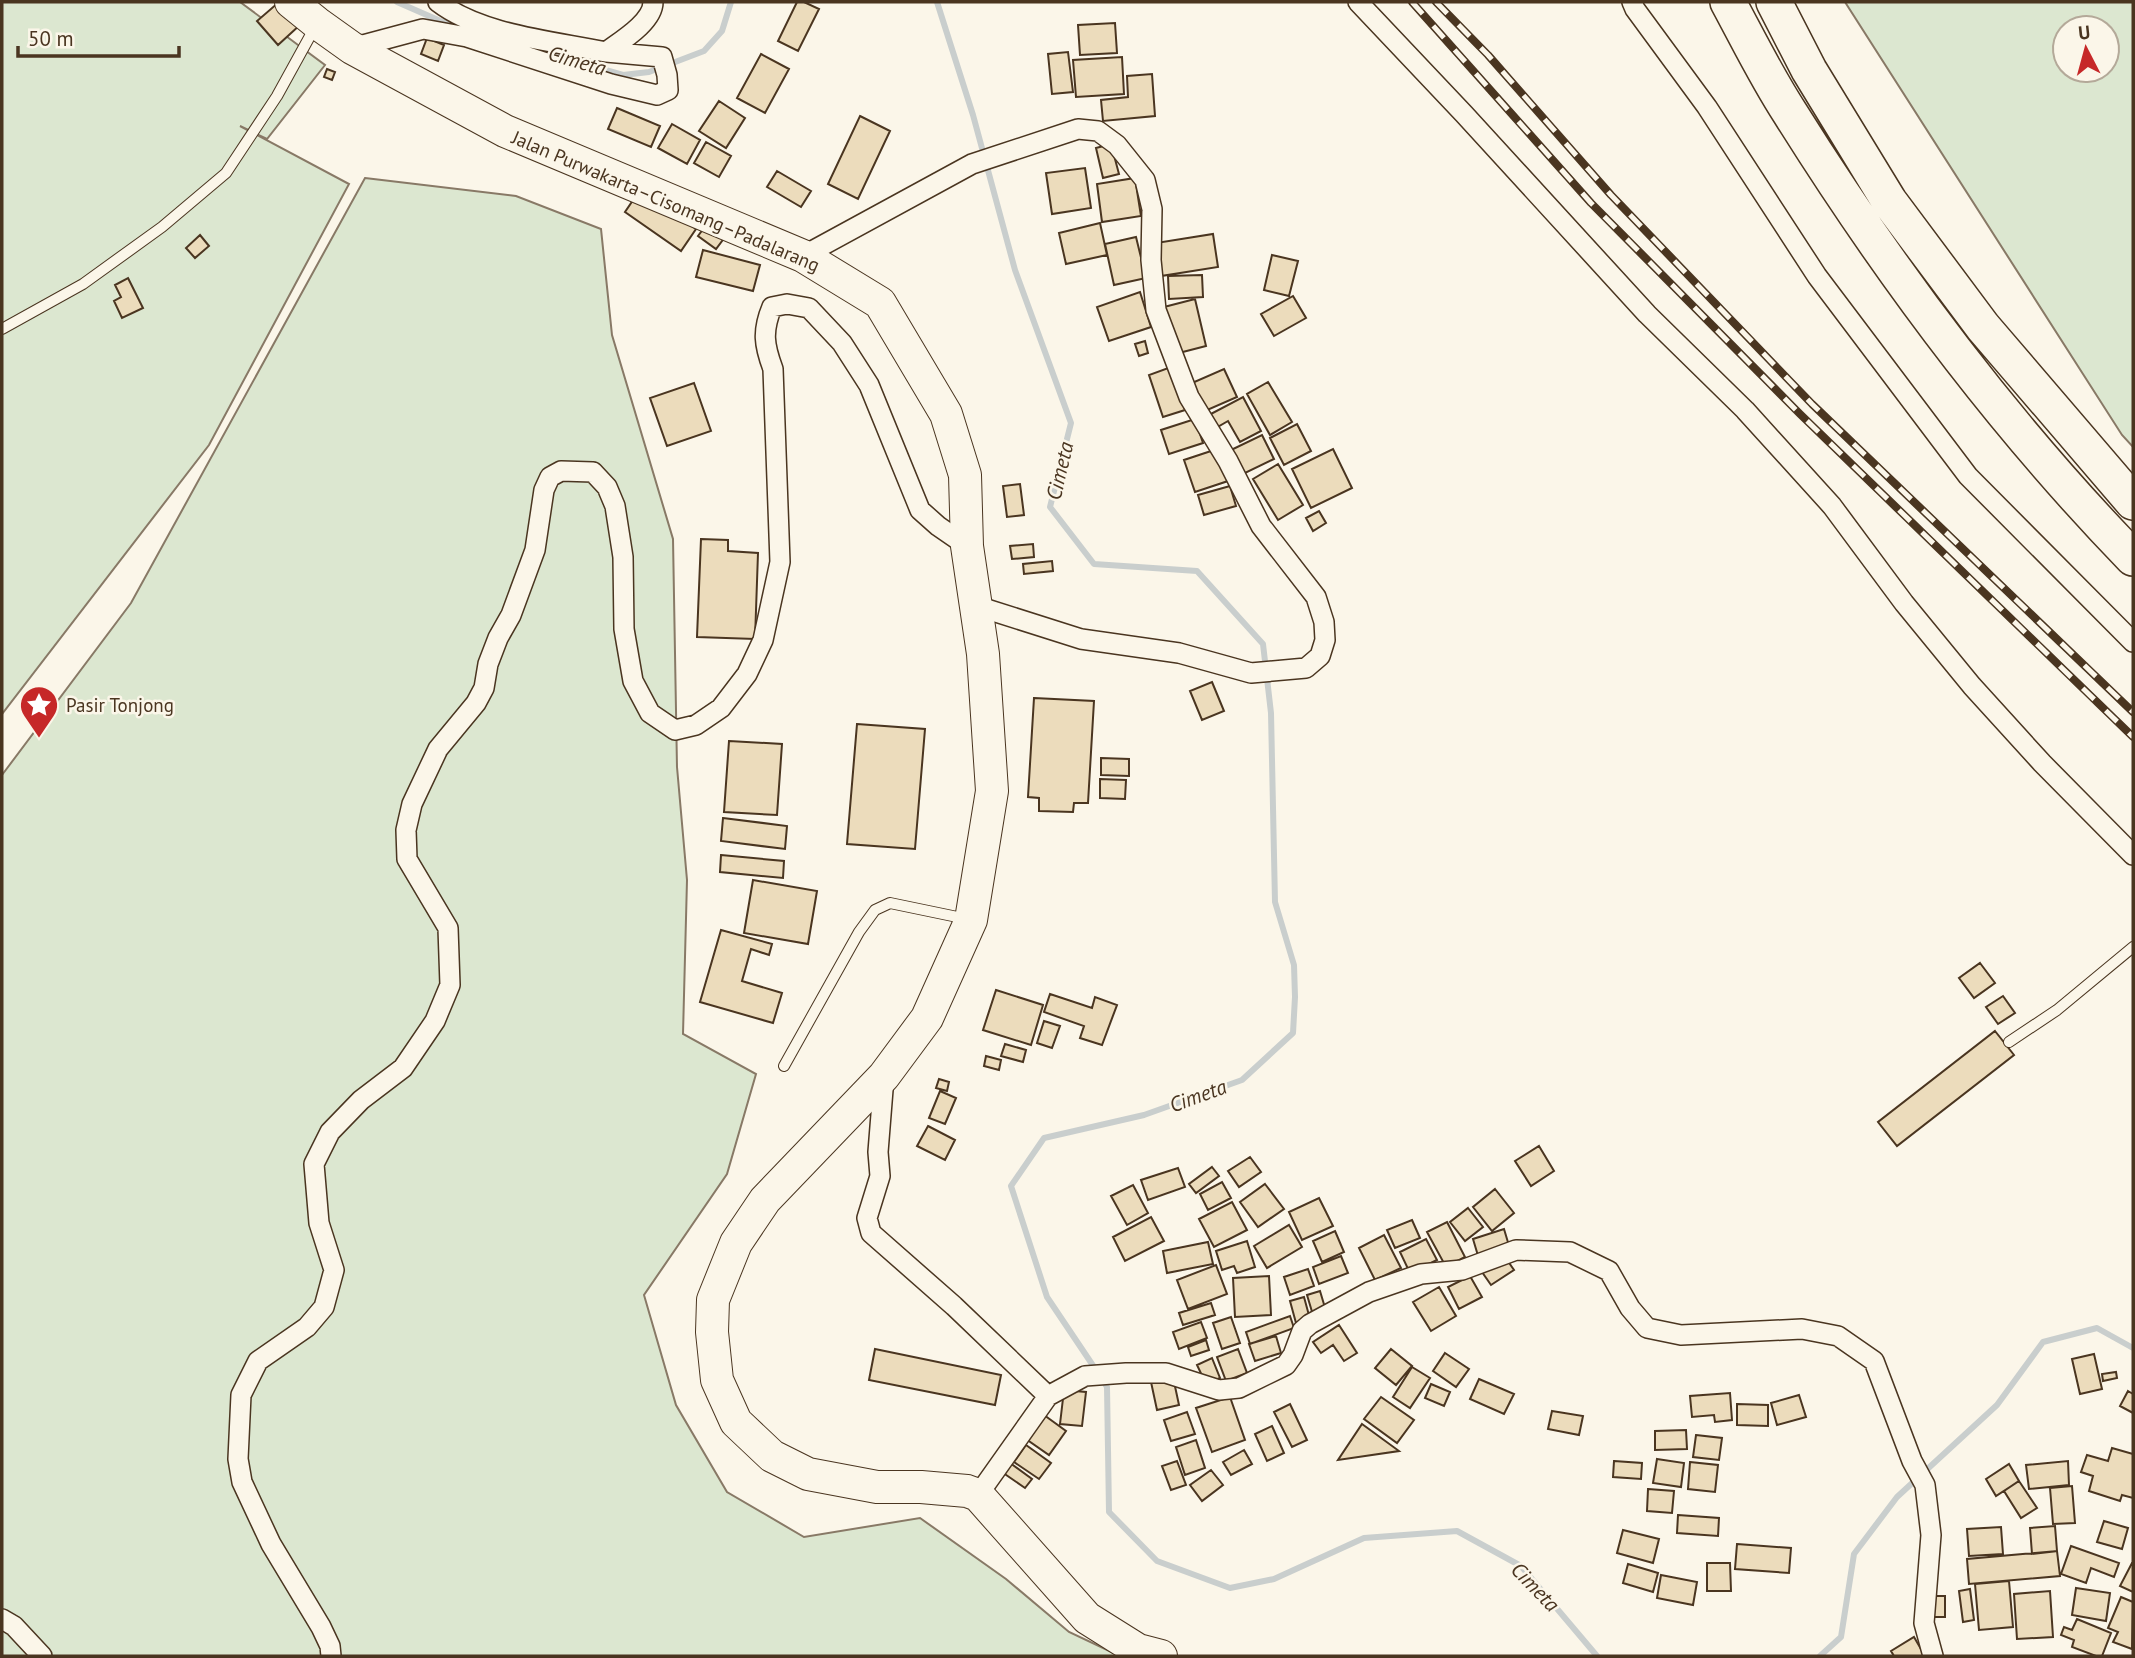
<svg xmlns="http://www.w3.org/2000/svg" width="2135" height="1658" viewBox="0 0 2135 1658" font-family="'PT Sans',sans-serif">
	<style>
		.green { fill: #dce7d0; stroke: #887966; stroke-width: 2; fill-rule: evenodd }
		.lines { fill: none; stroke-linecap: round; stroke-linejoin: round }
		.stream { stroke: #c9cecd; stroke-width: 6 }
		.building { fill: #ecdcbc; stroke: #4a3520; stroke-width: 2 }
		.service-casing { stroke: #4a3520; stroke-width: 12 }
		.minor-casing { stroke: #4a3520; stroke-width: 22 }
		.trunk-casing { stroke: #4a3520; stroke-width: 34 }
		.motorway-casing { stroke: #4a3520; stroke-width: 38 }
		.service { stroke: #fbf6e9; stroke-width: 10 }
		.minor { stroke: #fbf6e9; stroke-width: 19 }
		.trunk { stroke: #fbf6e9; stroke-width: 32 }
		.motorway { stroke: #fbf6e9; stroke-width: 35 }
		.rail-casing { stroke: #4a3520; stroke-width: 8 }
		.rail { stroke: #fbf6e9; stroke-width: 5; stroke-dasharray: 16; stroke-linecap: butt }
		.labels { text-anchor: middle; stroke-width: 5; stroke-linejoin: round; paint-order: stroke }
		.street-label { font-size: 19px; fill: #4a3520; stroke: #fbf6e9 }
		.poi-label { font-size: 19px; fill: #4a3520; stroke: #fbf6e9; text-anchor: start }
		.water-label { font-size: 21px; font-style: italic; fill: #4a3520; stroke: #fbf6e9 }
	</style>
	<rect width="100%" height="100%" fill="#fbf6e9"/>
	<path class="green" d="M 2,2 L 240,2 L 325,65 L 267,139 L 240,126 L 349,184 L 209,445 L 2,714 Z
		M 1845,2 L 2133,2 L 2133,447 L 2122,435 ZM 2065,28 L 2107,28 L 2107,70 L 2065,70 Z
		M 365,178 L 516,196 L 601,229 L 612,335 L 673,539 L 677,767 L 687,880 L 683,1034 L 756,1074 L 727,1174 L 644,1295 L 676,1405 L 727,1492 L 804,1537 L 920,1518 L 1006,1579 L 1069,1632 L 1120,1656 L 2,1656 L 2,775 L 131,603 Z"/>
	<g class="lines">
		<path class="stream" d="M 397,2 L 452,26
			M 937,2 L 973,115 L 1015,270 L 1071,423 L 1050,507 L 1094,564 L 1197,571 L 1263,644 L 1271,713 L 1275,902 L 1294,965 L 1295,997 L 1293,1033 L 1242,1080 L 1144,1115 L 1044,1138 L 1011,1186 L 1047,1297 L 1096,1370
			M 560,57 L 623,75 L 649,72 L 704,51 L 722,31 L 731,2
			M 1102,1379 L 1107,1387 L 1109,1512 L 1157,1561 L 1230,1588 L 1274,1579 L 1364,1538 L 1457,1531 L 1521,1566 L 1597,1656
			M 1820,1656 L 1841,1637 L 1854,1554 L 1897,1497 L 1997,1405 L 2043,1342 L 2097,1328 L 2133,1348"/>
	</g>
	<path class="building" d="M 279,2 L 301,24 L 278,45 L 257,21 Z
		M 797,2 L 804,2 L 819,9 L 798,51 L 778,41 Z
		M 1115,23 L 1117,53 L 1080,55 L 1078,25 Z
		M 427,38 L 444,45 L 438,61 L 421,54 Z
		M 1068,52 L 1073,92 L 1052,94 L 1048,54 Z
		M 761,54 L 789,69 L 765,113 L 737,98 Z
		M 1122,57 L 1124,94 L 1076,97 L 1073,60 Z
		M 327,69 L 335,72 L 332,80 L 324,77 Z
		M 1152,74 L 1155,116 L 1103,121 L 1101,100 L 1128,97 L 1127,76 Z
		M 719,101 L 745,118 L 726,148 L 699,131 Z
		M 617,108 L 660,126 L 651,147 L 608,129 Z
		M 860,116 L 890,131 L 858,199 L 828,184 Z
		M 672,124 L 700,140 L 687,164 L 658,148 Z
		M 706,142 L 731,156 L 719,177 L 694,163 Z
		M 1111,144 L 1119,174 L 1103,178 L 1096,148 Z
		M 1085,168 L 1091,208 L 1052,214 L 1046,173 Z
		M 777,171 L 811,191 L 801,207 L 767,187 Z
		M 1135,178 L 1141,216 L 1102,222 L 1097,184 Z
		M 640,190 L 696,229 L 681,251 L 625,212 Z
		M 1100,223 L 1107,255 L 1066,264 L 1059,233 Z
		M 707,224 L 725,237 L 716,249 L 698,236 Z
		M 1213,234 L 1218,267 L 1161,276 L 1156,243 Z
		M 200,235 L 209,246 L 195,258 L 186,248 Z
		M 1136,237 L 1146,278 L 1114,285 L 1105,244 Z
		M 703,250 L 760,265 L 753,291 L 696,277 Z
		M 1272,255 L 1298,261 L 1289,296 L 1264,290 Z
		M 1202,275 L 1203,297 L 1169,299 L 1168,276 Z
		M 128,278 L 143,308 L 122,318 L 114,301 L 121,297 L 115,285 Z
		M 1140,292 L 1151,327 L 1109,341 L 1097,307 Z
		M 1293,296 L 1306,318 L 1274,336 L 1261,314 Z
		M 1195,299 L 1206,346 L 1175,354 L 1164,307 Z
		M 1145,341 L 1148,353 L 1139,356 L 1135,344 Z
		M 1171,367 L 1185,410 L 1163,417 L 1149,375 Z
		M 1224,369 L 1237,397 L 1205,411 L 1192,383 Z
		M 1268,382 L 1292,422 L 1270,435 L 1247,394 Z
		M 694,383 L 711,431 L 667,446 L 650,398 Z
		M 1243,397 L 1261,431 L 1240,442 L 1228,421 L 1214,429 L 1207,416 Z
		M 1195,419 L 1203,443 L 1169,454 L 1161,430 Z
		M 1297,424 L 1311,451 L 1284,465 L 1270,438 Z
		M 1262,435 L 1274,459 L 1243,474 L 1231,450 Z
		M 1217,449 L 1228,481 L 1195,492 L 1184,460 Z
		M 1333,449 L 1352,488 L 1311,508 L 1292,469 Z
		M 1278,464 L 1303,505 L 1278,520 L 1253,479 Z
		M 1020,484 L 1024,515 L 1007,517 L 1003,486 Z
		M 1230,486 L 1236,506 L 1204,515 L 1198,495 Z
		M 1319,511 L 1326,523 L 1313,531 L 1306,518 Z
		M 701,539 L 728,540 L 728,551 L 758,553 L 755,639 L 697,637 Z
		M 1033,544 L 1034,557 L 1012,559 L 1010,546 Z
		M 1052,561 L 1053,571 L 1024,574 L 1023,564 Z
		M 1212,682 L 1224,711 L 1202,720 L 1190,691 Z
		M 1034,698 L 1094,701 L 1088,803 L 1074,803 L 1073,812 L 1039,811 L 1039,798 L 1028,797 Z
		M 857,724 L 925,729 L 915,849 L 847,844 Z
		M 729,741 L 782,744 L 777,815 L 724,812 Z
		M 1101,758 L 1129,759 L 1129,776 L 1101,775 Z
		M 1100,779 L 1126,780 L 1125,799 L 1100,798 Z
		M 723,818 L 787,826 L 785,849 L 721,841 Z
		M 721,855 L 784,861 L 783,878 L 720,872 Z
		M 753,880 L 817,891 L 808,944 L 744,933 Z
		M 721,930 L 772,944 L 769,955 L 751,949 L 742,981 L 782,993 L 773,1023 L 700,1002 Z
		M 1980,963 L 1995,983 L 1974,998 L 1959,978 Z
		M 996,990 L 1043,1005 L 1031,1045 L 983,1030 Z
		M 1050,994 L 1092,1008 L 1095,997 L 1117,1005 L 1102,1045 L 1080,1038 L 1084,1026 L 1044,1012 Z
		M 2003,996 L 2015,1013 L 1998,1024 L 1986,1007 Z
		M 1044,1021 L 1060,1026 L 1052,1048 L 1037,1043 Z
		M 1995,1031 L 2014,1055 L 1897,1146 L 1878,1122 Z
		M 1005,1044 L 1026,1050 L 1023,1062 L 1001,1056 Z
		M 986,1056 L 1001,1060 L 999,1070 L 984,1066 Z
		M 939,1079 L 949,1082 L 947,1091 L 936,1088 Z
		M 940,1091 L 956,1098 L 945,1124 L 929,1118 Z
		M 928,1126 L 955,1140 L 945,1160 L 917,1146 Z
		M 1539,1146 L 1554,1171 L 1531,1186 L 1515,1161 Z
		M 1250,1157 L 1261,1172 L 1239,1187 L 1228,1171 Z
		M 1212,1167 L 1219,1176 L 1196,1193 L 1189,1184 Z
		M 1178,1168 L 1185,1187 L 1148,1200 L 1141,1180 Z
		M 1222,1182 L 1231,1198 L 1208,1210 L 1200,1194 Z
		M 1265,1184 L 1284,1209 L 1258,1227 L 1240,1202 Z
		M 1133,1185 L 1148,1213 L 1127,1225 L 1111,1196 Z
		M 1495,1189 L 1514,1213 L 1492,1231 L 1473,1207 Z
		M 1319,1198 L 1333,1226 L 1302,1240 L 1289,1212 Z
		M 1232,1202 L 1247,1230 L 1214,1247 L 1199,1219 Z
		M 1468,1208 L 1483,1227 L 1465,1241 L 1450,1222 Z
		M 1151,1217 L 1164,1241 L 1125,1261 L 1113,1237 Z
		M 1412,1220 L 1420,1238 L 1395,1248 L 1387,1230 Z
		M 1447,1222 L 1465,1257 L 1446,1267 L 1427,1232 Z
		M 1289,1225 L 1302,1247 L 1267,1268 L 1254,1246 Z
		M 1504,1229 L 1510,1249 L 1479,1259 L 1473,1239 Z
		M 1335,1231 L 1344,1252 L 1322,1262 L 1313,1241 Z
		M 1384,1235 L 1401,1268 L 1375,1280 L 1359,1248 Z
		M 1426,1239 L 1437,1260 L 1410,1273 L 1400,1252 Z
		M 1247,1241 L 1255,1267 L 1237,1273 L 1234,1266 L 1222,1270 L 1216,1251 Z
		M 1208,1242 L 1213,1264 L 1167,1273 L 1163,1251 Z
		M 1341,1256 L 1348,1273 L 1319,1284 L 1313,1267 Z
		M 1505,1257 L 1514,1270 L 1491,1285 L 1482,1272 Z
		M 1216,1265 L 1227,1294 L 1188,1309 L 1177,1280 Z
		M 1308,1269 L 1314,1286 L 1290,1295 L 1284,1277 Z
		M 1269,1276 L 1271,1315 L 1235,1317 L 1233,1278 Z
		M 1470,1276 L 1482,1297 L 1459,1309 L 1448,1287 Z
		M 1439,1287 L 1456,1316 L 1431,1331 L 1413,1302 Z
		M 1320,1291 L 1326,1311 L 1313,1315 L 1307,1295 Z
		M 1304,1297 L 1310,1319 L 1296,1323 L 1290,1301 Z
		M 1211,1303 L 1215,1315 L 1183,1325 L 1179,1313 Z
		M 1290,1316 L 1294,1328 L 1250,1344 L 1246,1332 Z
		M 1231,1317 L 1240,1343 L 1222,1349 L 1213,1323 Z
		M 1201,1322 L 1207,1338 L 1179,1349 L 1173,1332 Z
		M 1339,1325 L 1357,1353 L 1344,1361 L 1333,1345 L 1321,1353 L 1313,1342 Z
		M 1276,1336 L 1281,1353 L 1255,1361 L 1249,1344 Z
		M 1206,1340 L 1209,1350 L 1191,1356 L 1188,1347 Z
		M 875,1349 L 1001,1375 L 995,1405 L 869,1380 Z
		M 1238,1349 L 1247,1373 L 1226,1381 L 1217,1357 Z
		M 1391,1349 L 1412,1366 L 1396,1385 L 1375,1368 Z
		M 1445,1353 L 1469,1369 L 1456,1387 L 1433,1371 Z
		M 2094,1354 L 2102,1389 L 2080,1394 L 2072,1359 Z
		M 1212,1358 L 1220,1378 L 1206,1384 L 1197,1365 Z
		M 1412,1367 L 1430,1378 L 1410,1408 L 1393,1397 Z
		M 2116,1372 L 2117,1378 L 2103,1381 L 2102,1374 Z
		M 1173,1377 L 1179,1405 L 1157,1410 L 1151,1382 Z
		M 1479,1379 L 1514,1394 L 1504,1414 L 1470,1399 Z
		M 1431,1384 L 1450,1392 L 1444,1406 L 1425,1398 Z
		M 1064,1390 L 1086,1392 L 1082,1426 L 1060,1424 Z
		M 2128,1391 L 2133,1394 L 2133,1413 L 2120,1406 Z
		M 1730,1393 L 1732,1420 L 1715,1422 L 1714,1415 L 1692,1417 L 1690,1396 Z
		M 1799,1395 L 1806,1417 L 1777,1425 L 1771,1403 Z
		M 1230,1397 L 1245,1440 L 1212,1452 L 1196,1408 Z
		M 1381,1397 L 1414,1420 L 1397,1443 L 1364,1419 Z
		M 1290,1404 L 1307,1440 L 1292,1447 L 1274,1412 Z
		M 1737,1404 L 1768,1405 L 1768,1426 L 1737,1425 Z
		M 1552,1411 L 1583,1416 L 1579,1435 L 1548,1429 Z
		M 1187,1412 L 1195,1434 L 1171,1441 L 1164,1420 Z
		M 1044,1415 L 1066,1431 L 1049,1455 L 1026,1439 Z
		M 1362,1424 L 1399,1451 L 1338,1460 Z
		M 1272,1426 L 1284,1453 L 1267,1461 L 1255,1434 Z
		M 1686,1430 L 1687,1449 L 1655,1450 L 1655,1431 Z
		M 1696,1435 L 1722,1438 L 1719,1460 L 1693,1457 Z
		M 1196,1440 L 1205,1468 L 1185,1475 L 1176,1447 Z
		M 1026,1445 L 1051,1463 L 1039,1479 L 1014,1462 Z
		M 2112,1448 L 2133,1454 L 2133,1498 L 2122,1495 L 2120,1501 L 2089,1491 L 2093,1476 L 2081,1472 L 2087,1455 L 2108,1461 Z
		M 1244,1450 L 1252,1464 L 1231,1475 L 1223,1462 Z
		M 1657,1459 L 1684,1463 L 1681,1487 L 1653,1483 Z
		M 1006,1460 L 1032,1479 L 1025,1488 L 999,1470 Z
		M 1177,1461 L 1186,1485 L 1171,1490 L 1162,1466 Z
		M 1614,1461 L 1642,1463 L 1641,1479 L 1613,1477 Z
		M 2068,1461 L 2069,1485 L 2029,1489 L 2026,1465 Z
		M 1690,1462 L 1718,1465 L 1715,1492 L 1688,1489 Z
		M 2009,1464 L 2019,1481 L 1996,1496 L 1986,1479 Z
		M 1211,1470 L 1223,1485 L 1202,1501 L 1190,1485 Z
		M 2019,1481 L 2037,1508 L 2021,1518 L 2004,1491 Z
		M 2072,1486 L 2075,1523 L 2053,1524 L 2050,1488 Z
		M 1648,1489 L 1674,1491 L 1672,1513 L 1647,1511 Z
		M 1678,1515 L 1719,1518 L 1718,1536 L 1677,1533 Z
		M 2104,1521 L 2128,1528 L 2122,1549 L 2097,1542 Z
		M 2055,1526 L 2057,1551 L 2032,1554 L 2030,1528 Z
		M 2001,1527 L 2003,1554 L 1969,1556 L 1967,1529 Z
		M 1623,1530 L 1659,1539 L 1653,1563 L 1617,1553 Z
		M 1737,1544 L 1791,1548 L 1789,1573 L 1735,1569 Z
		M 2071,1546 L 2119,1563 L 2114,1577 L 2091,1568 L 2086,1583 L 2061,1574 Z
		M 2057,1551 L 2060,1576 L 1969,1584 L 1967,1559 Z
		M 1707,1563 L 1730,1563 L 1731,1591 L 1707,1591 Z
		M 2132,1563 L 2133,1563 L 2133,1592 L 2120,1586 Z
		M 1628,1564 L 1658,1573 L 1653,1592 L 1623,1583 Z
		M 1661,1575 L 1697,1582 L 1693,1605 L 1657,1598 Z
		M 2009,1581 L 2013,1627 L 1979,1630 L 1975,1584 Z
		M 2076,1588 L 2110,1593 L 2106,1621 L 2072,1615 Z
		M 1970,1589 L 1974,1620 L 1963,1622 L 1959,1591 Z
		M 2050,1591 L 2053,1637 L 2017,1639 L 2014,1594 Z
		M 1930,1596 L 1945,1596 L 1945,1617 L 1930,1617 Z
		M 2121,1597 L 2133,1602 L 2132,1649 L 2113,1642 L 2118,1632 L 2108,1628 Z
		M 2077,1619 L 2111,1633 L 2102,1656 L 2096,1656 L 2072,1647 L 2074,1640 L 2061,1635 L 2064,1627 L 2072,1630 Z
		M 1914,1637 L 1925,1656 L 1894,1656 L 1891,1651 Z"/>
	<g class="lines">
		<g class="service-casing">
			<path id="service" d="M 2,329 L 83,284 L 162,227 L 226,173 L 277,96 L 315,27
				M 2009,1042 L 2057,1010 L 2133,947
				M 784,1066 L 859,932 L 875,910 L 890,903 L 967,919"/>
		</g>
		<g class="minor-casing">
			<path id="minor" d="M 438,2 C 481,35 553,41 606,52
				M 1358,2 L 1464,114 L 1647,314 L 1745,410 L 1832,506 L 1904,603 L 1972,686 L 2042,763 L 2133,855
				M 1632,2 L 1635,9 L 1707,107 L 1817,276 L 1968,476 L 2133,642
				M 352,48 L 423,29 L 467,37 L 611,84 L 657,95 L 668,90 L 667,75 L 662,57 L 606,52 C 621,41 653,22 653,2
				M 803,256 L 972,164 L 1078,129 L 1098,131 L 1117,145 L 1145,180 L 1152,209 L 1151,260 L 1156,310 L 1189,397 L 1228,461 L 1261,526 L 1316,597 L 1324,622 L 1325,640 L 1320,656 L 1306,668 L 1251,673 L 1179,653 L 1081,639 L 977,606
				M 884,1077 L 878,1152 L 880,1176 L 867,1218 L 871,1233 L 954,1306 L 1048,1396
				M 978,1495 L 1048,1396 L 1085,1376 L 1126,1373 L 1166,1373 L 1219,1390 L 1239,1388 L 1286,1365 L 1293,1355 L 1302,1331 L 1310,1324 L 1369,1292 L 1421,1274 L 1462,1270 L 1516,1250 L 1570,1252 L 1609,1271 L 1630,1308 L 1647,1328 L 1681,1335 L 1802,1329 L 1838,1336 L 1874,1361 L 1912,1461 L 1925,1485 L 1931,1535 L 1924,1623 L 1933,1656
				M 2,1619 L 14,1626 L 42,1656
				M 331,1656 L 330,1646 L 321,1627 L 271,1544 L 242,1482 L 238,1459 L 241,1395 L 258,1361 L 307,1327 L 324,1307 L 334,1270 L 319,1223 L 314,1164 L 330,1132 L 361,1100 L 403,1068 L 435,1021 L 450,985 L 448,928 L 407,859 L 406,830 L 412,804 L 438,749 L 476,703 L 484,688 L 488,664 L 498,638 L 511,615 L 535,550 L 544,490 L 550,477 L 561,471 L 593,472 L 607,487 L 615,506 L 623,557 L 624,629 L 633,681 L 650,713 L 675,730 L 696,725 L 721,708 L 747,674 L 763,640 L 780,562 L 773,369 C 764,345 762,331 772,307 L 787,304 L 809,308 L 842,343 L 869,385 L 920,510 L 938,526 L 967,546"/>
		</g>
		<g class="trunk-casing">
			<path id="trunk" d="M 291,2 L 317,23 L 352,48 L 505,131 L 803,256 L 880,303 L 946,414 L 965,475 L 967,546 L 983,654 L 992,791 L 971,920 L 927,1018 L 884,1076 L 765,1200 L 736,1243 L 713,1300 L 712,1332 L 717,1380 L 736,1422 L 772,1456 L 808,1474 L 877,1487 L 921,1487 L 967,1491 L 978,1495 L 1087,1618 L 1138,1650 L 1161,1656"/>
		</g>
		<g class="motorway-casing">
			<path id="motorway" d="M 1728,2 C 1748,39 1767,78 1790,113 C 1889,271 2003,424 2133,558
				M 1774,2 L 1809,70 L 1889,201 L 1983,327 L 2133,502"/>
		</g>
		<use href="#service" class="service"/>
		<use href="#minor" class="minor"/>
		<use href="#trunk" class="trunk"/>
		<use href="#motorway" class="motorway"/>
		<g class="rail-casing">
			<path id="rail" d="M 1412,2 L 1591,203 L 1800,414 L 2133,737
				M 1436,2 L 1488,55 L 1611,195 L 1812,404 L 2133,712"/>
		</g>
		<use href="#rail" class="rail"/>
	</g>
	<defs>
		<g id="sight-pin" transform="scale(2.0125)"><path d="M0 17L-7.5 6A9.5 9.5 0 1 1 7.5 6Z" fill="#c62828" stroke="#fbf6e9"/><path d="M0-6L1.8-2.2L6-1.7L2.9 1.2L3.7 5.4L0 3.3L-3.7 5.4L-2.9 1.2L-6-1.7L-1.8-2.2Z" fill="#fff"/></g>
	</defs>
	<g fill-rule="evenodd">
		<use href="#sight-pin" x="39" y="705"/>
	</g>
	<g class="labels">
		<g class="street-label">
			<text transform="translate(666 201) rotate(23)" y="7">Jalan Purwakarta–Cisomang–Padalarang</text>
		</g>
		<g class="poi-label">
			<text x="66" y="712">Pasir Tonjong</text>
		</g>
		<g class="water-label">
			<text transform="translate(577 61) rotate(16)" y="7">Cimeta</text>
			<text transform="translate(1060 471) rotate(-77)" y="7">Cimeta</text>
			<text transform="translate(1198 1096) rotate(-20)" y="7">Cimeta</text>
			<text transform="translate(1535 1587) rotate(46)" y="7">Cimeta</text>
		</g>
	</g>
	<rect width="2135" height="1658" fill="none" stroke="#4a3520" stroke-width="7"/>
	<g transform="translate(2086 49) rotate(354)"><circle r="33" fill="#fbf6e9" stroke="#b4a999" stroke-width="2"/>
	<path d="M0-5L12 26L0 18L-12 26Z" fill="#c62828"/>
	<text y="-10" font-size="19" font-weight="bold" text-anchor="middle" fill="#4a3520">U</text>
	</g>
	<path d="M18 46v10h161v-10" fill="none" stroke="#4a3520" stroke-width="3.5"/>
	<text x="28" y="46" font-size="21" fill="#4a3520" stroke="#fbf6e9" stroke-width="5" paint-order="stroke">50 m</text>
</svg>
